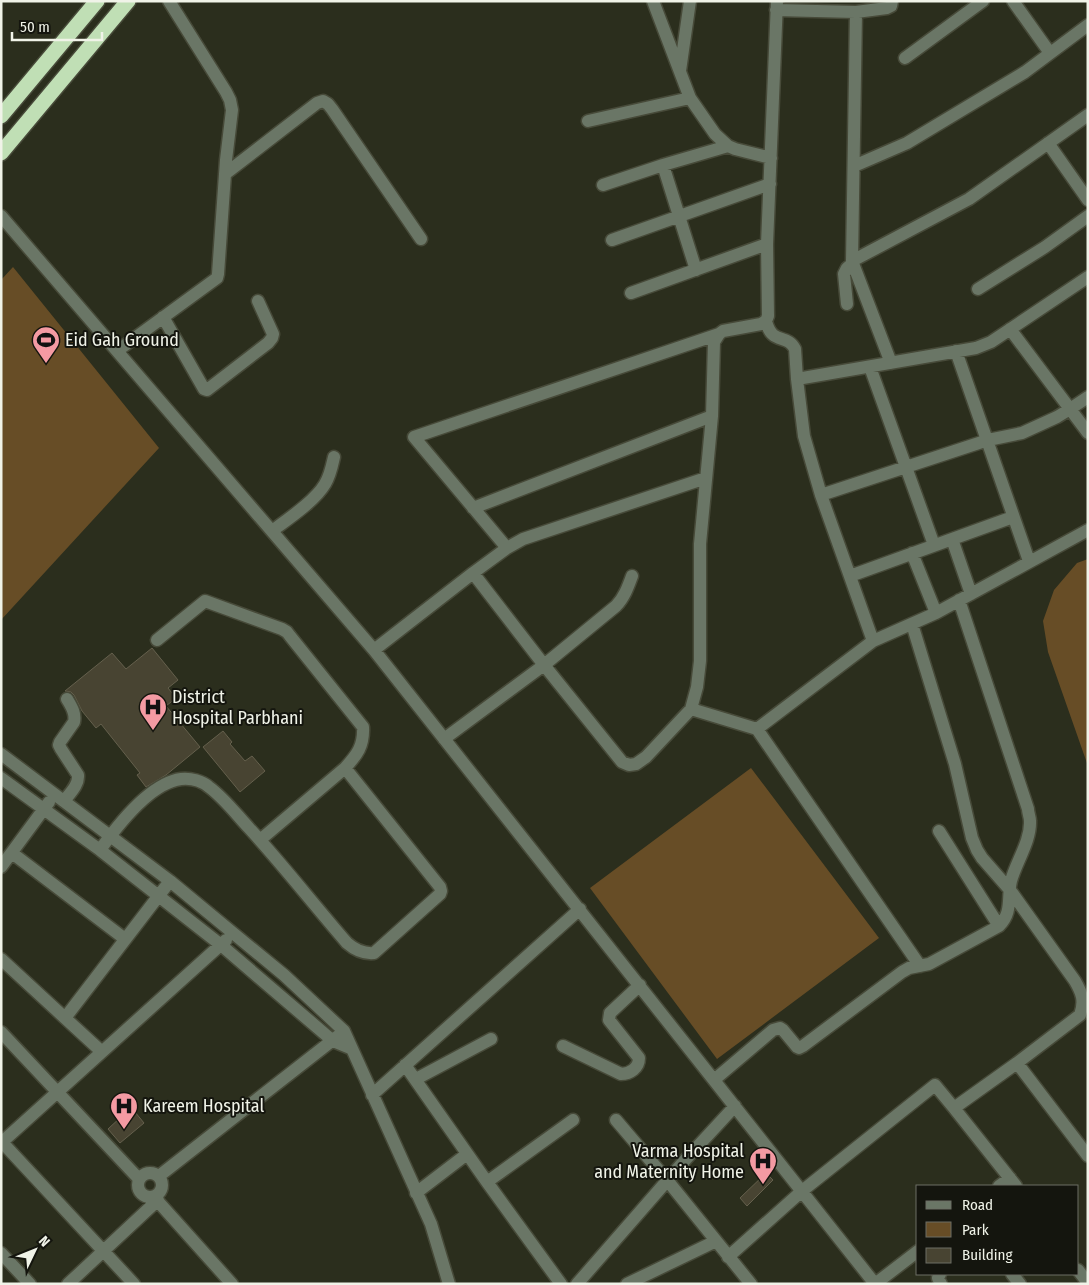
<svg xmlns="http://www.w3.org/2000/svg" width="1089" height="1285" viewBox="0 0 1089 1285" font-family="'Fira Sans Condensed',sans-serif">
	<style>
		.green { fill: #674d26 }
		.building { fill: #484432; stroke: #65604d }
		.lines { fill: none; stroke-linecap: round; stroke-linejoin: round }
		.minor-casing { stroke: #474a39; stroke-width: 15 }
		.highway-casing { stroke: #474a39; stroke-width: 18 }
		.minor { stroke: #6a7666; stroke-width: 12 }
		.highway { stroke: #c0dfb5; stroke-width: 15 }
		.labels { text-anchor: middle; stroke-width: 4; stroke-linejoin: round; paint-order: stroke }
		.poi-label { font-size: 18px; fill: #f0f3e8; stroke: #14150e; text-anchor: start }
	</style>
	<rect width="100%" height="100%" fill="#2b2e1d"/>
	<path class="green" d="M 13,267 L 159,448 L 1,620 L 1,280 Z
		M 1088,559 L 1088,766 L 1048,652 L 1043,621 L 1054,590 L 1077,563 Z
		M 751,768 L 879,938 L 717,1059 L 590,888 Z"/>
	<path class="building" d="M 152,648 L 178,680 L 168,688 L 176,698 L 166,706 L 200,747 L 166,775 L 146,787 L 137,775 L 140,773 L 101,724 L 96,728 L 82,711 L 74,695 L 71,692 L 65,691 L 112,653 L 126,669 Z
		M 223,731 L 232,742 L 230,744 L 245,761 L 252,756 L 265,771 L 240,792 L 203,747 Z
		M 135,1112 L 144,1123 L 120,1143 L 108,1129 L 122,1116 L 126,1121 Z
		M 766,1173 L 773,1180 L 747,1206 L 740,1198 Z"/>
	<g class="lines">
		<g class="minor-casing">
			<path id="minor" d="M 653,1 L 690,98 L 715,134 L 728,146 L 735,149 L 771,158
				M 1013,1 L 1050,53
				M 776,10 L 856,12 L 852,261 L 969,199 L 1088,115
				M 856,12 L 887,8 L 891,6 L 892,1
				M 905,58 L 983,1
				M 680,71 L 690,1
				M 588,121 L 690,98
				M 1048,143 L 1088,200
				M 663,165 L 696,270
				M 854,166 L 907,143 L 1025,72 L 1088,25
				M 225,174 L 317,103 L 323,101 L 328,104 L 332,109 L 421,239
				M 603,185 L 663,165 L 728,146
				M 1,216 L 374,650 L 875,1284
				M 612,240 L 770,184
				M 852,261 L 891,363
				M 978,289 L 1045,247 L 1088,216
				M 631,293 L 767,244
				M 847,304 L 844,274 L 847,268 L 853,263
				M 163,317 L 204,389 L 207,390 L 268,343 L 272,338 L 273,334 L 258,301
				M 766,321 C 772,346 787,333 795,349 L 797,379 L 804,436 L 821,495 L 873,641
				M 1010,329 L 1088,433
				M 117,351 L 217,278 L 218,274 L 226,160 L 232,110 L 230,100 L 226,92 L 169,1
				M 956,351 L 1029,561
				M 870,367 L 934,545
				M 797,379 L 976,348 L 991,342 L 1088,277
				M 821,495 L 988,440 L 1022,433 L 1057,417 L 1070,409 L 1088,397
				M 473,508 L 712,416
				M 272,531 C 288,519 315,501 325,484 C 330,476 332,466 334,457
				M 952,539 L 971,594
				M 507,548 L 414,437 L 719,334
				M 912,553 L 936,613
				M 632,576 C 628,587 624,598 616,606 L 544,665 L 473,573 L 507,548 L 523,539 L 706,478
				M 850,576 L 1013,517
				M 912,624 L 955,764 L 972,838 L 977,850 L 982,858 L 1010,890 L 1075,981 C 1082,993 1085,1001 1080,1015 L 1017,1063 L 954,1108
				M 157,640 L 205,601 L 282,629 L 287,632 L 290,636 L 363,727 C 364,746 357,755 345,768 L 260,840
				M 374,650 L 473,573
				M 691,709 L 757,729 L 873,641 L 936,613 L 1088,530
				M 757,729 L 920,966
				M 444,739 L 544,665 L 622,762 L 629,765 L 636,764 L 646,757 L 691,709 L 697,687 L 700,661 L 700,544 L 712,416 L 714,342 L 719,334 L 723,331 L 761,324 L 766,321 L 768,316 L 767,244 L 777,1
				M 1,754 L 170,881 L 284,975 L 344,1031 L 431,1224 L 449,1284
				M 1,778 L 100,850 L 221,945 L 333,1041 L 350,1048
				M 64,801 C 70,793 79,785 78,775 L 61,749 L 59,745 L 60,742 L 74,722 C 76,713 71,706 67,699
				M 939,831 L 999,926
				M 100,850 C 117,826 150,783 181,779 C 191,778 202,781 209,787 C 224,798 236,814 249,828 C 283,865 314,905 347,943 C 355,950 363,954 374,953 L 440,894 L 441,891 L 440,887 L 345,768
				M 12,853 L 125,939
				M 1,867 L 49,802
				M 1,959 L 65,1018
				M 1,1032 L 139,1179
				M 563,1046 L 621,1074 C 630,1074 639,1068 639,1058 L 609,1020 L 610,1013 L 640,985
				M 102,1052 L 65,1018 L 170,881
				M 1017,1063 L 1088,1156
				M 405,1065 L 487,1182 L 561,1284
				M 416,1079 L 491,1039
				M 714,1080 L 773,1030 L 780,1028 L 783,1030 L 797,1047 L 799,1048 L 803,1046 L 902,972 L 909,968 L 929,964 L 999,926 C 1013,912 1007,898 1011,881 C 1016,862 1031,841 1030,821 C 1030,817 1028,813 1028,809 L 959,600
				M 372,1095 L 580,909
				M 616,1120 L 667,1180 L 751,1284
				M 2,1142 L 134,1284
				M 1,1143 L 226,940
				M138 1185a12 12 0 1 1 24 0a12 12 0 1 1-24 0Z
				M 159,1176 L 338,1036
				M 487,1182 L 573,1120
				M 999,1186 L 1010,1178
				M 416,1193 L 467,1154
				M 154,1197 L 232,1284
				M 1,1253 L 30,1284
				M 728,1257 L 802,1191 L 935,1085 L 954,1108 L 1016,1186
				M 1078,1270 L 1088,1283
				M 940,1274 L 938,1278 L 941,1284
				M 1012,1274 L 1020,1284
				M 68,1284 L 158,1200
				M 577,1284 L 686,1159 L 735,1106
				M 627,1284 L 716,1241
				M 875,1284 L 918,1251"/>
		</g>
		<g class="highway-casing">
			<path id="highway" d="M 1,116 L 97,1
				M 1,153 L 128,1"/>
		</g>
		<use href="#minor" class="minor"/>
		<use href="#highway" class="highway"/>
	</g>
	<defs>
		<g id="stadium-pin" transform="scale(1.4375)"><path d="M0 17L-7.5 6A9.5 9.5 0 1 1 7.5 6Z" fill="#f49aa3" stroke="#14150e"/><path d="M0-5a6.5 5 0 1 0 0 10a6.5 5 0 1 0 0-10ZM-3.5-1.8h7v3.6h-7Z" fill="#111"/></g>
		<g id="hospital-pin" transform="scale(1.4375)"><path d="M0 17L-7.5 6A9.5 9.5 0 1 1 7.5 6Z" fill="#f49aa3" stroke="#14150e"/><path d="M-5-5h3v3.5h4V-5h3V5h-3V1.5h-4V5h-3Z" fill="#111"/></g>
	</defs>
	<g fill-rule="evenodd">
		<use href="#stadium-pin" x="46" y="340"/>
		<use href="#hospital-pin" x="153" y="707"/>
		<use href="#hospital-pin" x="124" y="1106"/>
		<use href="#hospital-pin" x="763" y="1161"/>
	</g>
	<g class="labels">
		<g class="poi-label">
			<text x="65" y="346">Eid Gah Ground</text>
			<text x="172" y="703">District<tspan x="172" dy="21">Hospital Parbhani</tspan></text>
			<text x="143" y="1112">Kareem Hospital</text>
			<text x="744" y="1157" text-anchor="end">Varma Hospital<tspan x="744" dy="21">and Maternity Home</tspan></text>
		</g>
	</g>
	<rect width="1089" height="1285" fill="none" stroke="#f0f3e8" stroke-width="5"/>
	<rect x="916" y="1185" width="162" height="90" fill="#14150e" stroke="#6c6e65"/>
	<rect x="926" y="1201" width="25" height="8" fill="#6a7666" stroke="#6c6e65"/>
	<text x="962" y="1210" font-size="15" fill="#f0f3e8">Road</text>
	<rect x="926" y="1222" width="25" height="15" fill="#674d26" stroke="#6c6e65"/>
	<text x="962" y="1235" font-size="15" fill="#f0f3e8">Park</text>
	<rect x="926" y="1248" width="25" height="15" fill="#484432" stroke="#6c6e65"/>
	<text x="962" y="1260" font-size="15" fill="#f0f3e8">Building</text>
	<g transform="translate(35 1250) rotate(47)" stroke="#14150e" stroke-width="4" paint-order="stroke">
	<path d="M0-4L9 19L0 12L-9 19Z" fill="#f0f3e8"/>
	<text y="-8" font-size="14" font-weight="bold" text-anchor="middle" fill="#f0f3e8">N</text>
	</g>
	<path d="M12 32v8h90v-8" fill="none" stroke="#f0f3e8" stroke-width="2.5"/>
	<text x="20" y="32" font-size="15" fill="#f0f3e8" stroke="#14150e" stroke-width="4" paint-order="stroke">50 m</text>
</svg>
